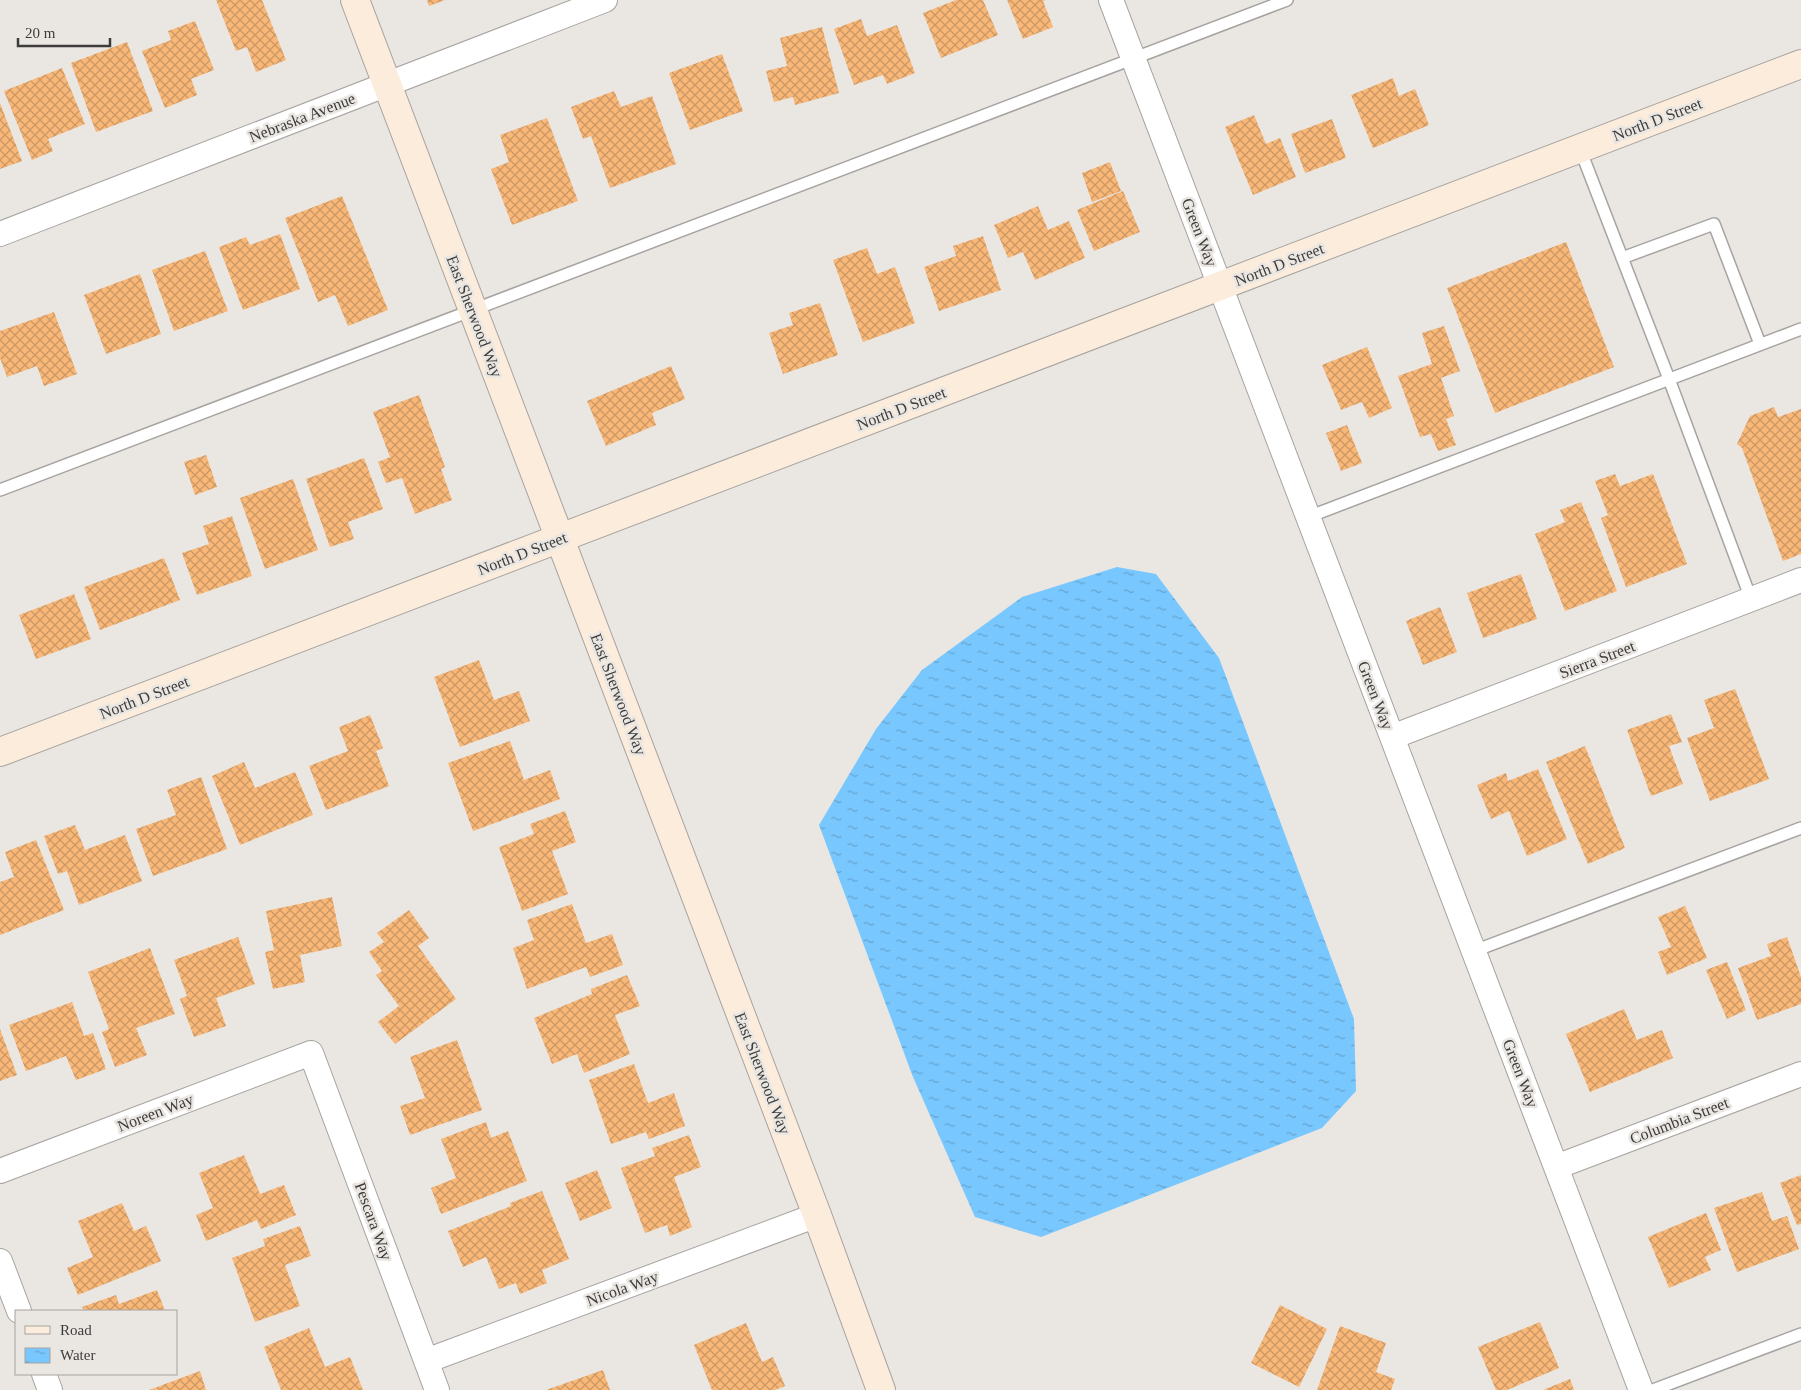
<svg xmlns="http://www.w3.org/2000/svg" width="1801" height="1390" viewBox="0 0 1801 1390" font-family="'Times New Roman',serif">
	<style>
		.water { fill: url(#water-ripples) }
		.building { fill: url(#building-cross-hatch) }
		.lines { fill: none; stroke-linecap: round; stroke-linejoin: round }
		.lane-casing { stroke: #a6a3a0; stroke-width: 14 }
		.street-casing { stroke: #a6a3a0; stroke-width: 26 }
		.secondary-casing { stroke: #a6a3a0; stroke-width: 30 }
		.lane { stroke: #fff; stroke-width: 11 }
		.street { stroke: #fff; stroke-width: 24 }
		.secondary { stroke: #fcecdc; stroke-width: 28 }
		.labels { text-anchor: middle; stroke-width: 5; stroke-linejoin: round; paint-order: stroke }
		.street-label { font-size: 16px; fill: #3e3c3b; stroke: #eae7e3 }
	</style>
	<defs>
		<pattern id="water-ripples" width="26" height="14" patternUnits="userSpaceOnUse" patternTransform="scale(1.25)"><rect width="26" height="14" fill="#78c7fe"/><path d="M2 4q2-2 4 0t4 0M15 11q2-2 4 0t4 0" fill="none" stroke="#64a3cf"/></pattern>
		<pattern id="building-cross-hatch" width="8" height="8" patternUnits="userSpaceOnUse" patternTransform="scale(1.25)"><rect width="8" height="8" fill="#f9b878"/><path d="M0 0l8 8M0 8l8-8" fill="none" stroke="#cb9764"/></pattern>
	</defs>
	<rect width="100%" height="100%" fill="#eae7e3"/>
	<path class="water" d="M 1117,567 L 1156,574 L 1219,658 L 1354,1019 L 1356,1091 L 1322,1128 L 1041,1237 L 975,1217 L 913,1077 L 819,825 L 876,729 L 922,670 L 1022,597 Z"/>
	<path class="building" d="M 216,0 L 262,0 L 286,60 L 256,72 L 247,47 L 236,51 Z
		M 427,0 L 445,0 L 429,6 Z
		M 956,0 L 983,0 L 998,35 L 941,58 L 923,13 Z
		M 1007,0 L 1046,0 L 1043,1 L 1053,27 L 1023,39 Z
		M 861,19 L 867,36 L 897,25 L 915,73 L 887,84 L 883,75 L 854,85 L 834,29 Z
		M 195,21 L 214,70 L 191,79 L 197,95 L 165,108 L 142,51 L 171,40 L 168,31 Z
		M 822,27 L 839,93 L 795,105 L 793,97 L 774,102 L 766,71 L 787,66 L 780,38 Z
		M 127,42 L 153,111 L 96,132 L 71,63 Z
		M 722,54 L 743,111 L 690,130 L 669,73 Z
		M 62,68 L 85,124 L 48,139 L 53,151 L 32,160 L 4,91 Z
		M 1393,78 L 1399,96 L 1415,89 L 1429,125 L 1373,148 L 1351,95 Z
		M 614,91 L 621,107 L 652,96 L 676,164 L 610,188 L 591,136 L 583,139 L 571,107 Z
		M 0,103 L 22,161 L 0,169 Z
		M 1254,115 L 1266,144 L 1280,138 L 1296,177 L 1253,195 L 1225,127 Z
		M 547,118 L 578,201 L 512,225 L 491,169 L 509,162 L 500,135 Z
		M 1332,119 L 1346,158 L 1305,173 L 1291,134 Z
		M 1110,162 L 1121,191 L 1092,202 L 1082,173 Z
		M 1123,191 L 1140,232 L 1094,251 L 1077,210 Z
		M 342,196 L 388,310 L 348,326 L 335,295 L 318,302 L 285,218 Z
		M 1038,206 L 1048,230 L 1069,221 L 1085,258 L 1035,280 L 1023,252 L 1008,258 L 994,225 Z
		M 280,234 L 300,289 L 243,310 L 219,247 L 246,237 L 250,245 Z
		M 983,236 L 1001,290 L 939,311 L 924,267 L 956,256 L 953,246 Z
		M 1566,242 L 1614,367 L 1495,413 L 1447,288 Z
		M 867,248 L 877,274 L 895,267 L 915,323 L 863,342 L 833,260 Z
		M 205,251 L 228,311 L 174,331 L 152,270 Z
		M 140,274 L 161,334 L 106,354 L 84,295 Z
		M 820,303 L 838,355 L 783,374 L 769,333 L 793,325 L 789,313 Z
		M 54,312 L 77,374 L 44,386 L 37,366 L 7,377 L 0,358 L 0,331 Z
		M 1444,326 L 1460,371 L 1441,378 L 1454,416 L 1446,419 L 1456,445 L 1438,451 L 1431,434 L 1420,437 L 1398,376 L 1432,364 L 1422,333 Z
		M 1367,347 L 1392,408 L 1369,418 L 1362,402 L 1341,410 L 1322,365 Z
		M 671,366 L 685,399 L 652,413 L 656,425 L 606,446 L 587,401 Z
		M 419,395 L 445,467 L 441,469 L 452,500 L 415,514 L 402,478 L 386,483 L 378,462 L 390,457 L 373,412 Z
		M 1774,407 L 1778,417 L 1801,409 L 1801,554 L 1783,561 L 1742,448 L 1737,444 L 1750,416 Z
		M 1347,425 L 1362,463 L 1341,471 L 1326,433 Z
		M 206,455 L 217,487 L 195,495 L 184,462 Z
		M 364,458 L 383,509 L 348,522 L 354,539 L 330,547 L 306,479 Z
		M 1615,474 L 1620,486 L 1653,474 L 1687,564 L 1626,587 L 1601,518 L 1608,515 L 1595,481 Z
		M 293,479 L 318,550 L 265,569 L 240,498 Z
		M 1581,502 L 1617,591 L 1565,611 L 1535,534 L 1565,522 L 1560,510 Z
		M 232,516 L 252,576 L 197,595 L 182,553 L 209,544 L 203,526 Z
		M 164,558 L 180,600 L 100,630 L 84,587 Z
		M 1521,574 L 1537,619 L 1483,638 L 1467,593 Z
		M 74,594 L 91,639 L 36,659 L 19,615 Z
		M 1440,607 L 1457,652 L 1423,665 L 1406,621 Z
		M 479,660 L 494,700 L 519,691 L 530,721 L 460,747 L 434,677 Z
		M 1735,689 L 1769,779 L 1710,801 L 1687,738 L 1714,728 L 1704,700 Z
		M 1671,714 L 1682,742 L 1669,746 L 1683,784 L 1651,796 L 1627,730 Z
		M 370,715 L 383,748 L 376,751 L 389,786 L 326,810 L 309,766 L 348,751 L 339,727 Z
		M 510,741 L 524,780 L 550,770 L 560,799 L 473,831 L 448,763 Z
		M 1585,746 L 1625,848 L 1588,864 L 1546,762 Z
		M 244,762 L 255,788 L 295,772 L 313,815 L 240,845 L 212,776 Z
		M 1538,769 L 1567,839 L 1527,856 L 1509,811 L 1491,819 L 1477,785 L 1506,773 L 1508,781 Z
		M 201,777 L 227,849 L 153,876 L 136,829 L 176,815 L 167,790 Z
		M 565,811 L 576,842 L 552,851 L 568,894 L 522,911 L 499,847 L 534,834 L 530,824 Z
		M 75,825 L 85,850 L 125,835 L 142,881 L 79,905 L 67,871 L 58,874 L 44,836 Z
		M 36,840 L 64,910 L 0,935 L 0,882 L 14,877 L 5,852 Z
		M 332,897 L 342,946 L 300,955 L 305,982 L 273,989 L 265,952 L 274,950 L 266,911 Z
		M 572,904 L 586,943 L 612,934 L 623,965 L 590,977 L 586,967 L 527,989 L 513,948 L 534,940 L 527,920 Z
		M 1685,906 L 1707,958 L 1667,975 L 1658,952 L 1671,947 L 1658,917 Z
		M 409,910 L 429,938 L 418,946 L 456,999 L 395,1044 L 378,1022 L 399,1006 L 376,975 L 382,971 L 369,952 L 384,942 L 377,933 Z
		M 238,937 L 255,984 L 216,998 L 226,1026 L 194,1037 L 180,999 L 187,996 L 174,960 Z
		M 1787,937 L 1801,977 L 1801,1004 L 1757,1020 L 1738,968 L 1771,956 L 1767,944 Z
		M 150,948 L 175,1014 L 136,1028 L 147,1055 L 115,1067 L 102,1032 L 109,1029 L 88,972 Z
		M 1727,962 L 1746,1010 L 1727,1019 L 1706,970 Z
		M 627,975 L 640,1006 L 615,1015 L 630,1054 L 584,1073 L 577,1054 L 552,1064 L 534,1018 L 592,994 L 591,989 Z
		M 72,1002 L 84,1036 L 93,1033 L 106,1069 L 76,1080 L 66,1056 L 26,1071 L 9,1025 Z
		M 1624,1009 L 1637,1040 L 1662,1030 L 1673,1058 L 1590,1092 L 1566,1034 Z
		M 0,1029 L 17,1075 L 0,1081 Z
		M 457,1040 L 482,1110 L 410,1135 L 400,1106 L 425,1098 L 410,1057 Z
		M 634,1064 L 648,1103 L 674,1093 L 685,1126 L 649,1139 L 646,1132 L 611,1144 L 589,1080 Z
		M 486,1122 L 491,1138 L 508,1131 L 527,1181 L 441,1214 L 431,1188 L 456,1178 L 441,1139 Z
		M 689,1135 L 701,1167 L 674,1177 L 692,1227 L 670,1236 L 667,1225 L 645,1233 L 621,1168 L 655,1156 L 652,1148 Z
		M 244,1155 L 260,1194 L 284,1185 L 296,1215 L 261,1229 L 257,1220 L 206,1241 L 196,1215 L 213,1208 L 199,1173 Z
		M 597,1170 L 612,1208 L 580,1221 L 565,1183 Z
		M 1801,1175 L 1801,1224 L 1797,1225 L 1780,1183 Z
		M 542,1191 L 569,1259 L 542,1270 L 547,1283 L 520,1294 L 516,1283 L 499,1289 L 486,1257 L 463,1267 L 448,1231 L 511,1206 L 510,1203 Z
		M 1762,1192 L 1772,1221 L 1787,1216 L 1799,1249 L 1737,1272 L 1714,1208 Z
		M 122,1203 L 134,1231 L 146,1226 L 161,1261 L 78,1295 L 67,1268 L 93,1257 L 78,1221 Z
		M 1706,1213 L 1721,1250 L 1705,1257 L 1711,1270 L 1669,1288 L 1648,1237 Z
		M 300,1226 L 311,1256 L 285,1265 L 300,1306 L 255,1322 L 232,1258 L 265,1246 L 263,1239 Z
		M 157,1290 L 165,1311 L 84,1311 L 82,1307 L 116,1295 L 119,1304 Z
		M 1280,1305 L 1327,1329 L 1299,1387 L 1251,1363 Z
		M 1540,1322 L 1559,1368 L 1507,1390 L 1496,1390 L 1478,1347 Z
		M 746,1323 L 762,1362 L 773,1357 L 785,1386 L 775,1390 L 712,1390 L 694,1345 Z
		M 1340,1326 L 1386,1343 L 1376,1372 L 1395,1379 L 1391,1390 L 1317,1390 Z
		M 309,1328 L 325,1367 L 350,1357 L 363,1390 L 281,1390 L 264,1347 Z
		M 603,1370 L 610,1390 L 546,1390 Z
		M 200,1371 L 206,1390 L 149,1390 Z
		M 1570,1379 L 1574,1390 L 1543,1390 Z"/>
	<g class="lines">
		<g class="lane-casing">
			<path id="lane" d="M 1580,149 L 1669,379 L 1751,599
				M 1622,258 L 1714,224 L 1760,344
				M 0,490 L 1287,0
				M 1308,517 L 1801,329
				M 1474,951 L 1801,828
				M 1653,1390 L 1801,1334"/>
		</g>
		<g class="street-casing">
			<path id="street" d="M 1111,0 L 1641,1390
				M 0,234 L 605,0
				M 1392,737 L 1801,580
				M 1556,1167 L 1801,1074
				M 0,1171 L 311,1053 L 437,1390
				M 0,1261 L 19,1311
				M 426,1361 L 817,1215
				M 44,1374 L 50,1390"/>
		</g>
		<g class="secondary-casing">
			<path id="secondary" d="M 355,0 L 817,1215 L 881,1390
				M 0,752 L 1801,64"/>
		</g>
		<use href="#lane" class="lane"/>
		<use href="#street" class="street"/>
		<use href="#secondary" class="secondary"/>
	</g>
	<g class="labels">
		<g class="street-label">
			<text transform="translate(302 117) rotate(-21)" y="6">Nebraska Avenue</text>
			<text transform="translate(1657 119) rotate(-21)" y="6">North D Street</text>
			<text transform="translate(1200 232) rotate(69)" y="6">Green Way</text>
			<text transform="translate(1279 264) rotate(-21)" y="6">North D Street</text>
			<text transform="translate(475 316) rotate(69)" y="6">East Sherwood Way</text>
			<text transform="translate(901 408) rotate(-21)" y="6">North D Street</text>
			<text transform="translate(522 553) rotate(-21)" y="6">North D Street</text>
			<text transform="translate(1597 659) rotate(-21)" y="6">Sierra Street</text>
			<text transform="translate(619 694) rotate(69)" y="6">East Sherwood Way</text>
			<text transform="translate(1376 695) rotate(69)" y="6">Green Way</text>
			<text transform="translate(144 697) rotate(-21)" y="6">North D Street</text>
			<text transform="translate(763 1073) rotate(69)" y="6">East Sherwood Way</text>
			<text transform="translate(1521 1073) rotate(69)" y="6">Green Way</text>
			<text transform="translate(155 1112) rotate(-21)" y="6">Noreen Way</text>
			<text transform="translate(1679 1120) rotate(-21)" y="6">Columbia Street</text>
			<text transform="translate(374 1221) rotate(70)" y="6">Pescara Way</text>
			<text transform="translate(622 1288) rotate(-20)" y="6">Nicola Way</text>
		</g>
	</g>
	<rect x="15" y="1310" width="162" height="65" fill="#eae7e3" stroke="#a5a3a0"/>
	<rect x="25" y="1326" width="25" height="8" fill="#fcecdc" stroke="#a5a3a0"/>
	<text x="60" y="1335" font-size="15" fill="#3e3c3b">Road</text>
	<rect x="25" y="1348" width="25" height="15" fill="url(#water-ripples)" stroke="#a5a3a0"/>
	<text x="60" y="1360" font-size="15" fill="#3e3c3b">Water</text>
	<path d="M18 38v8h92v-8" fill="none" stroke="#3e3c3b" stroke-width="2.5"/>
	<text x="25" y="38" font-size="15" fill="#3e3c3b" stroke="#eae7e3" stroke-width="4" paint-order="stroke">20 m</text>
</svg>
